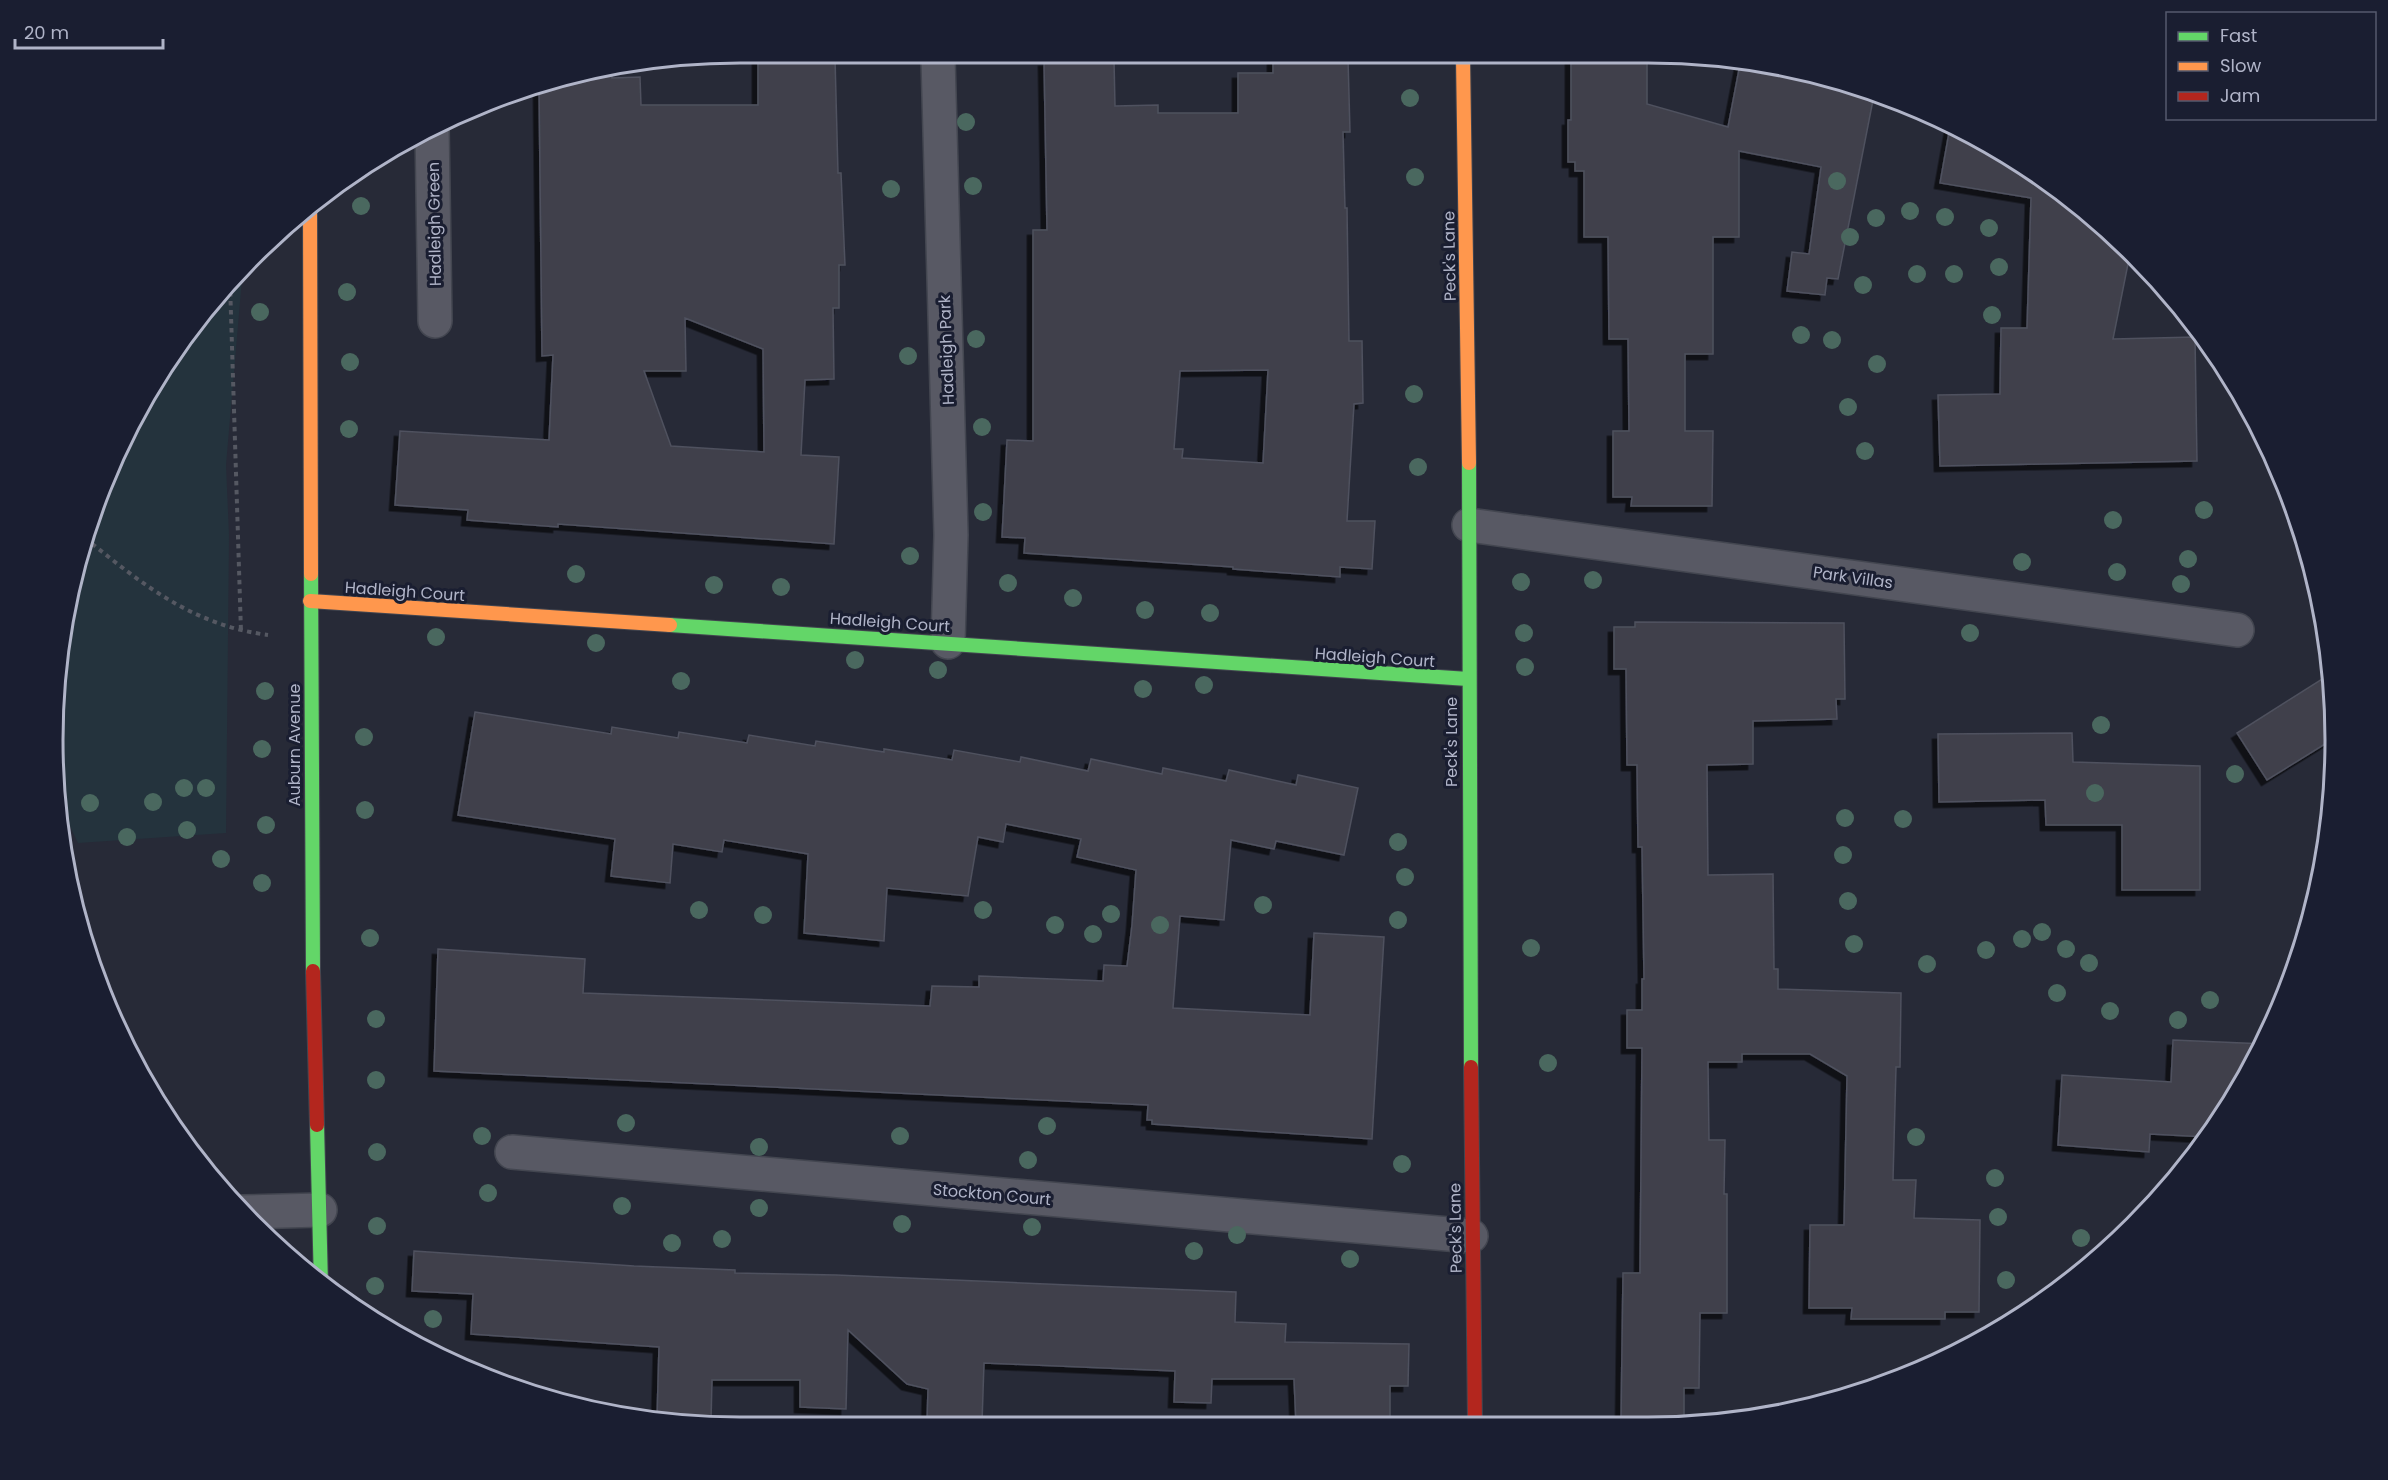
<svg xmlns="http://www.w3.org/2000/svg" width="2388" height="1480" viewBox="0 0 2388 1480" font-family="Poppins,sans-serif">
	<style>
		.green { fill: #24333d }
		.building { fill: #3f414c; stroke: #4f515e; stroke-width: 1.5; fill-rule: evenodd; filter: url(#shadow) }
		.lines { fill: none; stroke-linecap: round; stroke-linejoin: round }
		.street-casing { stroke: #434650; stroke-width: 36 }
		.fast-casing { stroke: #434650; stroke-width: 16 }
		.slow-casing { stroke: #434650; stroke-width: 16 }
		.jam-casing { stroke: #434650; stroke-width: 16 }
		.path { stroke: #555862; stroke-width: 4; stroke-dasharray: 4.5 4.5; stroke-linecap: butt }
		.street { stroke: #585964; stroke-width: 33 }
		.fast { stroke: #63d668; stroke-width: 14 }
		.slow { stroke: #ff974d; stroke-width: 14 }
		.jam { stroke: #b3261e; stroke-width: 14 }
		.tree { fill: #4a685f }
		.labels { text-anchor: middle; stroke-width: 6; stroke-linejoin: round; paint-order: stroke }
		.street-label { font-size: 16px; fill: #b0b4c8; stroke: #1a1e31 }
		.rim { fill: none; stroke: #b0b4c8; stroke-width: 3 }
	</style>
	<defs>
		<filter id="shadow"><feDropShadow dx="-5.5" dy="5.5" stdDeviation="0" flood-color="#0009"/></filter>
	</defs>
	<rect width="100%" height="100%" fill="#272a37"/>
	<path class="green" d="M 243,267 L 226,465 L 229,535 L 226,833 L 78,843 L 56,797 L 53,740 L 58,650 L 89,519 L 169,358 Z"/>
	<path class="building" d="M 758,58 L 835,58 L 838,173 L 841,173 L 845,265 L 839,265 L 839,308 L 833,308 L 834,379 L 805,380 L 801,455 L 839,457 L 834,544 L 558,524 L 558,527 L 467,520 L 468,510 L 395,505 L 400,431 L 549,440 L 553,355 L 542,356 L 539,84 L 611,67 L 612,78 L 640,77 L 641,105 L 758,105 ZM 685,318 L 763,349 L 764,452 L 671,446 L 644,371 L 686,371 Z
		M 1273,58 L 1348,58 L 1350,132 L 1343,132 L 1345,208 L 1347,208 L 1349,341 L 1362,341 L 1363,403 L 1354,404 L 1347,521 L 1375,521 L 1372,569 L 1340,567 L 1340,577 L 1233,569 L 1233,567 L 1024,553 L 1025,538 L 1002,537 L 1007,440 L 1033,441 L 1033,230 L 1047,230 L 1044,61 L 1114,60 L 1115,106 L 1158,105 L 1158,113 L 1238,113 L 1238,73 L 1273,73 ZM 1268,370 L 1263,463 L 1182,458 L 1183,449 L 1174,449 L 1180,371 Z
		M 1571,58 L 1647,58 L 1647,104 L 1728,127 L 1741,59 L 1874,95 L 1838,279 L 1827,278 L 1825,295 L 1787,291 L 1792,252 L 1809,254 L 1821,167 L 1739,151 L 1739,237 L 1713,237 L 1713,354 L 1685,354 L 1685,431 L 1713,431 L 1712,506 L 1631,506 L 1632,497 L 1613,497 L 1613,431 L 1629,431 L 1628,339 L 1609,339 L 1608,237 L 1584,237 L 1584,171 L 1575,171 L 1575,162 L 1568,162 L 1568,120 L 1571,120 Z
		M 1950,127 L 2066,194 L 2130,254 L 2113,339 L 2195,337 L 2197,461 L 1940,466 L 1938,395 L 2000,394 L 2001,328 L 2027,328 L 2031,198 L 1940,183 Z
		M 1635,622 L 1844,623 L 1845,699 L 1836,699 L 1837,719 L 1753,721 L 1753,764 L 1707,765 L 1708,875 L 1773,874 L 1774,969 L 1778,969 L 1778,989 L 1901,993 L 1900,1067 L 1896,1067 L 1893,1180 L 1916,1180 L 1914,1218 L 1980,1220 L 1979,1312 L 1945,1312 L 1945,1319 L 1851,1319 L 1852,1308 L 1809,1308 L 1810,1225 L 1844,1225 L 1847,1076 L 1810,1054 L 1742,1054 L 1742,1062 L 1708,1062 L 1709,1140 L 1725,1140 L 1724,1194 L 1727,1194 L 1727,1313 L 1700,1313 L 1699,1388 L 1684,1388 L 1684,1423 L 1621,1422 L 1623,1273 L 1640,1273 L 1642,1048 L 1627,1048 L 1627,1010 L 1642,1010 L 1642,979 L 1644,979 L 1642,847 L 1638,847 L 1637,765 L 1627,765 L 1626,669 L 1614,669 L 1614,627 L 1635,627 Z
		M 2330,674 L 2333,739 L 2267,780 L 2237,733 Z
		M 475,712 L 611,734 L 612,727 L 678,738 L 679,732 L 747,743 L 749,735 L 815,746 L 816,741 L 884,752 L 884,749 L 952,760 L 954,750 L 1020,762 L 1021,757 L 1088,771 L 1091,759 L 1162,774 L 1163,768 L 1226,781 L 1229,770 L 1296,785 L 1298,775 L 1358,788 L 1344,855 L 1276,841 L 1274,849 L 1231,840 L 1224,920 L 1180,916 L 1173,1008 L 1310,1015 L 1314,933 L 1384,937 L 1372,1139 L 1152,1124 L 1152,1120 L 1147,1120 L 1148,1105 L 434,1071 L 438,949 L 585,959 L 583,993 L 930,1006 L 932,986 L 979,987 L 979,976 L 1103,981 L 1104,965 L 1127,966 L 1132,925 L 1136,870 L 1077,857 L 1081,839 L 1006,824 L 1003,842 L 978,837 L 968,896 L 887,888 L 884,941 L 804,933 L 808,854 L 724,840 L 722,852 L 673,844 L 670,883 L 611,876 L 615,839 L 458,815 Z
		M 2072,733 L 2073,762 L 2200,766 L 2200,890 L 2122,890 L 2122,825 L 2046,825 L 2045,800 L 1939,802 L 1938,734 Z
		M 2173,1040 L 2265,1044 L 2207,1137 L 2150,1134 L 2149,1152 L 2058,1145 L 2062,1075 L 2171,1082 Z
		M 414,1251 L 634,1266 L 735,1270 L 735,1273 L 836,1275 L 1236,1292 L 1235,1322 L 1286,1324 L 1285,1342 L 1409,1344 L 1408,1386 L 1390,1386 L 1390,1425 L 1296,1424 L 1294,1379 L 1212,1379 L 1211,1403 L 1174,1402 L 1175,1371 L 984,1363 L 982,1423 L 927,1423 L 928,1389 L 907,1384 L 848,1330 L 846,1409 L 800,1407 L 800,1380 L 712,1380 L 711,1421 L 657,1419 L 659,1347 L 471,1334 L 473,1294 L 412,1291 Z"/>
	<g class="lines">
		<g class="street-casing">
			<path id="street" d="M 938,58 L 951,535 L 948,642
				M 432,126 L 435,321
				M 1469,525 L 2237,630
				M 512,1152 L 1471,1236
				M 243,1212 L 320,1210"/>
		</g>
		<g class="fast-casing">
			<path id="fast" d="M 1469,463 L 1471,1067
				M 311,574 L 313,971
				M 670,625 L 1468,679
				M 317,1125 L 321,1285"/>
		</g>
		<g class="slow-casing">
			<path id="slow" d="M 1463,58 L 1469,463
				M 310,205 L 311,574
				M 310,601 L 670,625"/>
		</g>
		<g class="jam-casing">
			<path id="jam" d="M 313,971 L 317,1125
				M 1471,1067 L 1475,1425"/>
		</g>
		<path class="path" d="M 230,283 L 241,632
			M 85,538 C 142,584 192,625 268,635"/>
		<use href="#street" class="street"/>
		<use href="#fast" class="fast"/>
		<use href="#slow" class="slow"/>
		<use href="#jam" class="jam"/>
	</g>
	<g class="tree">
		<circle cx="1410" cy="98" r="9"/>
		<circle cx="966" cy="122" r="9"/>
		<circle cx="1415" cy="177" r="9"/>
		<circle cx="1837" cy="181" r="9"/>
		<circle cx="973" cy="186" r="9"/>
		<circle cx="891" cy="189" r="9"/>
		<circle cx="361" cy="206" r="9"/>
		<circle cx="1910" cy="211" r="9"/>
		<circle cx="1945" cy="217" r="9"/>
		<circle cx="1876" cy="218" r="9"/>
		<circle cx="1989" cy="228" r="9"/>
		<circle cx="1850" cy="237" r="9"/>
		<circle cx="1999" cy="267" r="9"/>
		<circle cx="1917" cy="274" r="9"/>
		<circle cx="1954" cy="274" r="9"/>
		<circle cx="1863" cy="285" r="9"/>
		<circle cx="347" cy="292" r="9"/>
		<circle cx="260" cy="312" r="9"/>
		<circle cx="1992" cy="315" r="9"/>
		<circle cx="1801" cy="335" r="9"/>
		<circle cx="976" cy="339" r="9"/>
		<circle cx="1832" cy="340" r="9"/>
		<circle cx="908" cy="356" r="9"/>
		<circle cx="350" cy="362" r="9"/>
		<circle cx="1877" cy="364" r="9"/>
		<circle cx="1414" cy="394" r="9"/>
		<circle cx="1848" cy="407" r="9"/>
		<circle cx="982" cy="427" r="9"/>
		<circle cx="349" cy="429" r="9"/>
		<circle cx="1865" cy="451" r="9"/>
		<circle cx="1418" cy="467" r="9"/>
		<circle cx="2204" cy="510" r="9"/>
		<circle cx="983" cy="512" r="9"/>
		<circle cx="2113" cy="520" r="9"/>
		<circle cx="910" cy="556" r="9"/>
		<circle cx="2188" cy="559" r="9"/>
		<circle cx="2022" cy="562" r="9"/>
		<circle cx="2117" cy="572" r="9"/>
		<circle cx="576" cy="574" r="9"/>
		<circle cx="1593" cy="580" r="9"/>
		<circle cx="1521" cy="582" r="9"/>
		<circle cx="1008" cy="583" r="9"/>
		<circle cx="2181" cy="584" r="9"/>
		<circle cx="714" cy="585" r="9"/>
		<circle cx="781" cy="587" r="9"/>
		<circle cx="1073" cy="598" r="9"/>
		<circle cx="1145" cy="610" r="9"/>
		<circle cx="1210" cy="613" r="9"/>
		<circle cx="1524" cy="633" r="9"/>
		<circle cx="1970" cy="633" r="9"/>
		<circle cx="436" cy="637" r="9"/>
		<circle cx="596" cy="643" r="9"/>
		<circle cx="855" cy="660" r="9"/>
		<circle cx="1525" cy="667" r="9"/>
		<circle cx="938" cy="670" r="9"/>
		<circle cx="681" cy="681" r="9"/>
		<circle cx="1204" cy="685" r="9"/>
		<circle cx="1143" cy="689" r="9"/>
		<circle cx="265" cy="691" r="9"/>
		<circle cx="2101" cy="725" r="9"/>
		<circle cx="364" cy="737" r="9"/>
		<circle cx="262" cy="749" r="9"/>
		<circle cx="2235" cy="774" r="9"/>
		<circle cx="184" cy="788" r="9"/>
		<circle cx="206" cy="788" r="9"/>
		<circle cx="2095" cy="793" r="9"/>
		<circle cx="153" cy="802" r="9"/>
		<circle cx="90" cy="803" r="9"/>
		<circle cx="365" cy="810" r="9"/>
		<circle cx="1845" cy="818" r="9"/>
		<circle cx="1903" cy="819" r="9"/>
		<circle cx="266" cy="825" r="9"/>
		<circle cx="187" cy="830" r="9"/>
		<circle cx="127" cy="837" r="9"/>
		<circle cx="1398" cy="842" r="9"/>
		<circle cx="1843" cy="855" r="9"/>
		<circle cx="221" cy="859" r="9"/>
		<circle cx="1405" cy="877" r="9"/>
		<circle cx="262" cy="883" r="9"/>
		<circle cx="1848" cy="901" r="9"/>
		<circle cx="1263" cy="905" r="9"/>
		<circle cx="699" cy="910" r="9"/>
		<circle cx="983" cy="910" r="9"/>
		<circle cx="1111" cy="914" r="9"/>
		<circle cx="763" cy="915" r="9"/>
		<circle cx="1398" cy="920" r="9"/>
		<circle cx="1055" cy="925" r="9"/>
		<circle cx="1160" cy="925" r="9"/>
		<circle cx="2042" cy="932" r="9"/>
		<circle cx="1093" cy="934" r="9"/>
		<circle cx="370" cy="938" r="9"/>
		<circle cx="2022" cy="939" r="9"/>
		<circle cx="1854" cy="944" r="9"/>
		<circle cx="1531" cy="948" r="9"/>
		<circle cx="2066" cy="949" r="9"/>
		<circle cx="1986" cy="950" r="9"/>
		<circle cx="2089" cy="963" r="9"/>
		<circle cx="1927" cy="964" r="9"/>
		<circle cx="2057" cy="993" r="9"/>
		<circle cx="2210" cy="1000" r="9"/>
		<circle cx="2110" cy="1011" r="9"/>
		<circle cx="376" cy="1019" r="9"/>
		<circle cx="2178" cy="1020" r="9"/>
		<circle cx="1548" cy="1063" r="9"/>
		<circle cx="376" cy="1080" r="9"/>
		<circle cx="626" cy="1123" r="9"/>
		<circle cx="1047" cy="1126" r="9"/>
		<circle cx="482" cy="1136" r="9"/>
		<circle cx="900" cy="1136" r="9"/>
		<circle cx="1916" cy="1137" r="9"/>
		<circle cx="759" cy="1147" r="9"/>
		<circle cx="377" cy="1152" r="9"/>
		<circle cx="1028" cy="1160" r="9"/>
		<circle cx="1402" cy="1164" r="9"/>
		<circle cx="1995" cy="1178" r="9"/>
		<circle cx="488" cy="1193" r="9"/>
		<circle cx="622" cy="1206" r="9"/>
		<circle cx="759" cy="1208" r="9"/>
		<circle cx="1998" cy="1217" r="9"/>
		<circle cx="902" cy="1224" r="9"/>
		<circle cx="377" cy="1226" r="9"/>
		<circle cx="1032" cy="1227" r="9"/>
		<circle cx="1237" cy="1235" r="9"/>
		<circle cx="2081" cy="1238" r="9"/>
		<circle cx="722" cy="1239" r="9"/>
		<circle cx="672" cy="1243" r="9"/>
		<circle cx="1194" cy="1251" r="9"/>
		<circle cx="1350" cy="1259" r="9"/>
		<circle cx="2006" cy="1280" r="9"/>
		<circle cx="375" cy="1286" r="9"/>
		<circle cx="433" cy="1319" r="9"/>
	</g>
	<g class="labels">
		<g class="street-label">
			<text transform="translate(434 224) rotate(-91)" y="6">Hadleigh Green</text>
			<text transform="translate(1449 256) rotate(-91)" y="6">Peck's Lane</text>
			<text transform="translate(946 350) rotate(-92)" y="6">Hadleigh Park</text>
			<text transform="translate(1853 577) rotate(8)" y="6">Park Villas</text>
			<text transform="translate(405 591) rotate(4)" y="6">Hadleigh Court</text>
			<text transform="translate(890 622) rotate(4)" y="6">Hadleigh Court</text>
			<text transform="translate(1375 657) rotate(4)" y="6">Hadleigh Court</text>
			<text transform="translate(1451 742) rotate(-90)" y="6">Peck's Lane</text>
			<text transform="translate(294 745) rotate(-90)" y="6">Auburn Avenue</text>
			<text transform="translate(992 1194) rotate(5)" y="6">Stockton Court</text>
			<text transform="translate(1455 1228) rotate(-91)" y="6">Peck's Lane</text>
		</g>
	</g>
	<path d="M0 0H2388V1480H0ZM740 63H1648A677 677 0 0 1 2325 740V740A677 677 0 0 1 1648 1417H740A677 677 0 0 1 63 740V740A677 677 0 0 1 740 63Z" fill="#1a1e31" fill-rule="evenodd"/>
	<path class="rim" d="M740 63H1648A677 677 0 0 1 2325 740V740A677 677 0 0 1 1648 1417H740A677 677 0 0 1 63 740V740A677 677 0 0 1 740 63Z"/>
	<rect x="2166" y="12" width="210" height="108" fill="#1a1e31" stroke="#565a6d" stroke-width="1.5"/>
	<rect x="2178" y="32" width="30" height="9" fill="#63d668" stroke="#565a6d" stroke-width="1.5"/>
	<text x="2220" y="42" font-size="18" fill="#b0b4c8">Fast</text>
	<rect x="2178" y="62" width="30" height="9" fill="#ff974d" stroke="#565a6d" stroke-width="1.5"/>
	<text x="2220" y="72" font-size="18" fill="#b0b4c8">Slow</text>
	<rect x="2178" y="92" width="30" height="9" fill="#b3261e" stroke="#565a6d" stroke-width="1.5"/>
	<text x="2220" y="102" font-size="18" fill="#b0b4c8">Jam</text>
	<path d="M15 39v9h148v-9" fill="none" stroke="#b0b4c8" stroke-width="3"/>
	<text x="24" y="39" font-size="18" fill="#b0b4c8" stroke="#1a1e31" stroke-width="4.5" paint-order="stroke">20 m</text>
</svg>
